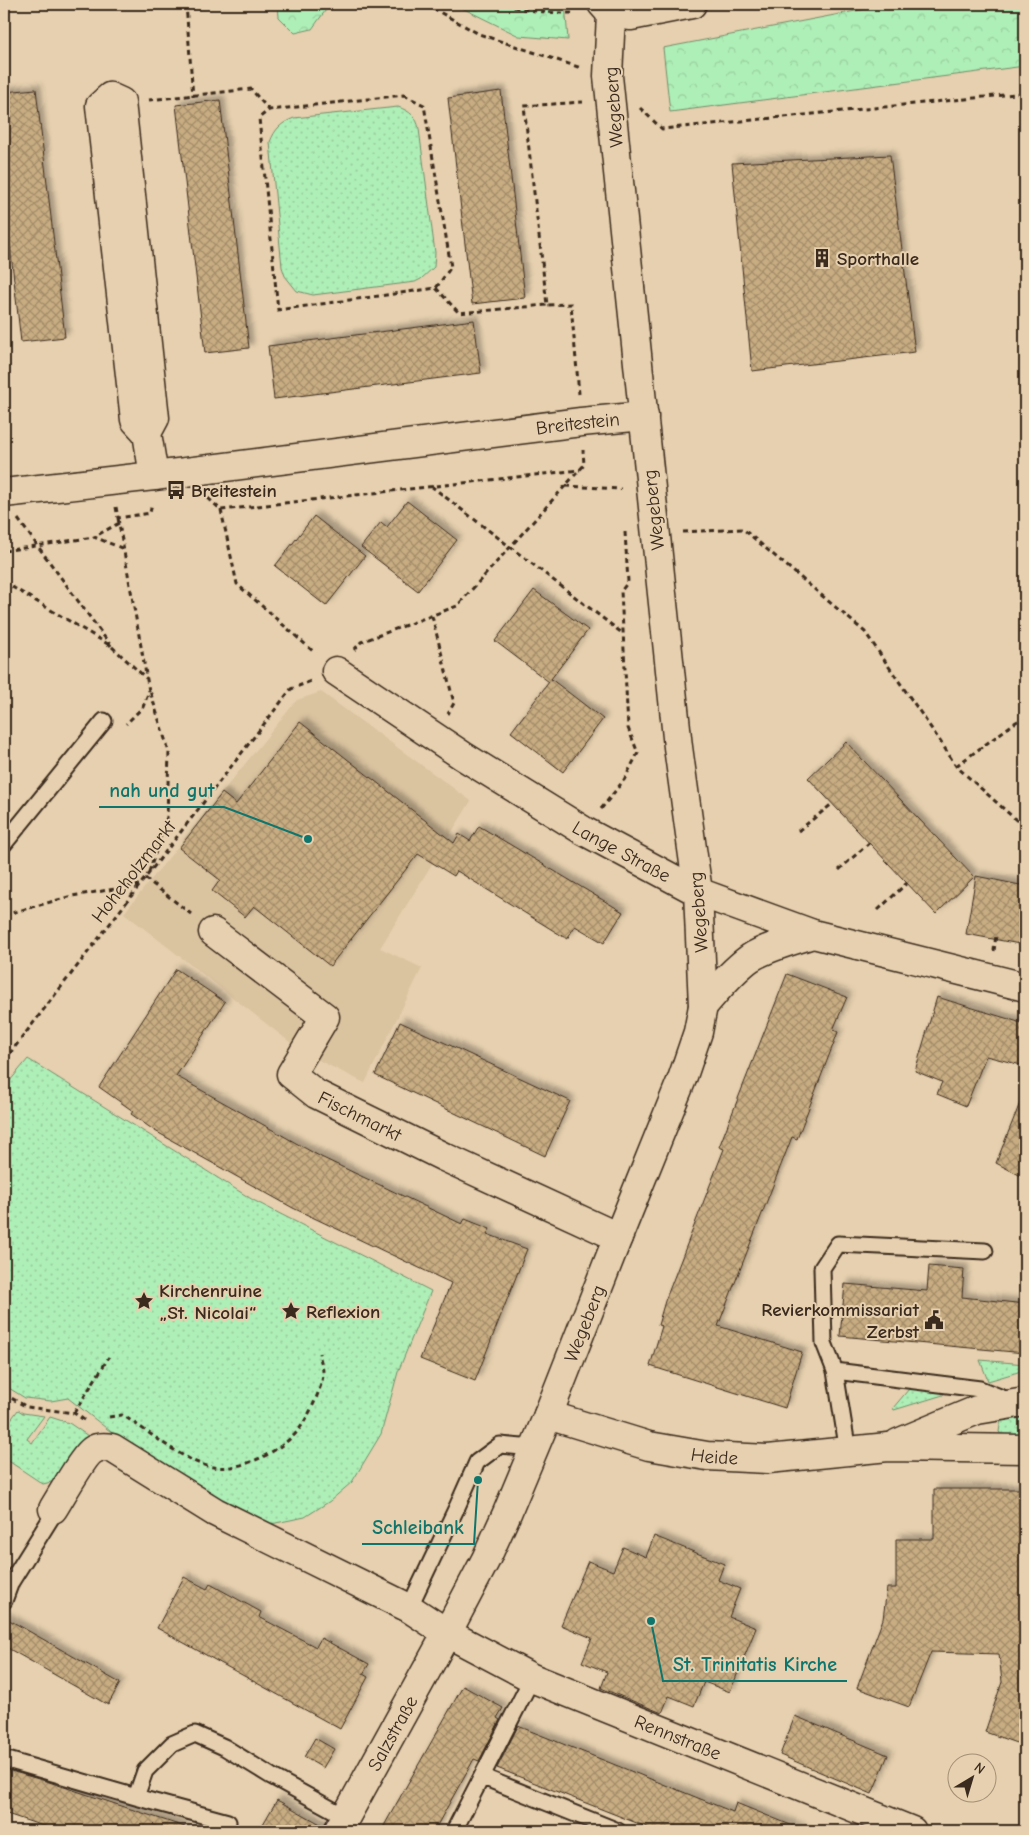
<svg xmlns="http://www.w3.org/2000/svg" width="1029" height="1835" viewBox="0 0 1029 1835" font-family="'Comic Neue',sans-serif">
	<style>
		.built { fill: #dac39f }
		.grass { fill: url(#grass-dots); stroke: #748c6a }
		.park { fill: url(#park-crowns); stroke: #748c6a }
		.building { fill: url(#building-cross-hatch); stroke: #3b2a1e; filter: url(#shadow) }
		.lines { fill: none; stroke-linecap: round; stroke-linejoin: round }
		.lane-casing { stroke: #3b2a1e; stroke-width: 19 }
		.street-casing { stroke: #3b2a1e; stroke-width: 31 }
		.secondary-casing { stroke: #3b2a1e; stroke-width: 31 }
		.path { stroke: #3b2a1e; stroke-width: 3; stroke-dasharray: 5 4; stroke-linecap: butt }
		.lane { stroke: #e6d0af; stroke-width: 15 }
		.street { stroke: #e6d0af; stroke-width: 28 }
		.secondary { stroke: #e6d0af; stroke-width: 28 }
		.labels { text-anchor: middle; stroke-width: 4; stroke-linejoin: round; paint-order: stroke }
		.street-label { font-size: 19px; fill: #3b2a1e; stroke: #e6d0af }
		.poi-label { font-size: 19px; font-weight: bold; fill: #3b2a1e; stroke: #e6d0af; text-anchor: start }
		.leader { fill: none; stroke: #0f766e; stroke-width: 2 }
		.callout-dot { fill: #0f766e; stroke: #e6d0af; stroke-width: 2 }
		.callout-label { font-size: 20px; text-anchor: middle; font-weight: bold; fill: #0f766e; stroke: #e6d0af; stroke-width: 4; stroke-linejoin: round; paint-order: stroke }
	</style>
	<defs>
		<pattern id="grass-dots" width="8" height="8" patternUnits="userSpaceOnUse" patternTransform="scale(1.25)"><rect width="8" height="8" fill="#aeefb7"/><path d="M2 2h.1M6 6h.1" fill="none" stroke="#97cd9d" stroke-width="1.8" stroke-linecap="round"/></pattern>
		<pattern id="park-crowns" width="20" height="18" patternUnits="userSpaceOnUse" patternTransform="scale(1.25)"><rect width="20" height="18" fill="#aeefb7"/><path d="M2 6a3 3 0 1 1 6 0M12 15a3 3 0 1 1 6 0" fill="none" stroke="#97cd9d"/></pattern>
		<pattern id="building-cross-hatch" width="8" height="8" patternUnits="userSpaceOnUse" patternTransform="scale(1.25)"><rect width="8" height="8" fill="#c8ad82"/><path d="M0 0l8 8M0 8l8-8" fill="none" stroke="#a48d6a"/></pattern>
		<filter id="shadow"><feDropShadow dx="4.5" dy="-4.5" stdDeviation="2.5" flood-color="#0004"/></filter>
	</defs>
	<rect width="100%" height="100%" fill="#e6d0af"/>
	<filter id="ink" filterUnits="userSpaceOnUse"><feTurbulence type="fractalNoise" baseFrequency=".02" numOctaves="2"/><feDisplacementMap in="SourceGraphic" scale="10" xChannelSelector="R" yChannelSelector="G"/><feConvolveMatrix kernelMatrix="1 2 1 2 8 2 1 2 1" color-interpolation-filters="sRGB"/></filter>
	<g filter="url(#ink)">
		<path class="built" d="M 321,692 L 471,801 L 380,948 L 422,968 L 365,1083 L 304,1053 L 124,913 L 297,700 Z"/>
		<path class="grass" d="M 398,107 C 410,111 417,117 419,129 L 435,253 L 434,267 L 421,279 L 415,282 L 313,295 L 297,291 L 285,276 L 282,267 L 270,142 C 275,129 281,123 294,118 Z
			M 28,1059 L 253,1200 L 431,1291 L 398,1372 L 381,1434 L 352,1482 L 330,1501 L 305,1517 L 266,1525 L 219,1501 L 115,1435 L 68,1398 L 51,1401 L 25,1398 L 4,1385 L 4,1088 Z
			M 980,1360 L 1025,1364 L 1025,1367 L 1018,1372 L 988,1381 Z
			M 909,1389 L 941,1391 L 944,1393 L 943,1395 L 894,1410 L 893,1408 Z
			M 18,1410 L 23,1413 L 44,1416 L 27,1439 L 32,1443 L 50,1417 L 69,1423 L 88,1436 L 55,1481 L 43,1484 L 4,1458 L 4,1429 Z
			M 1025,1412 L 1025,1438 L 1005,1437 L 999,1432 L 1001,1419 Z"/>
		<path class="park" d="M 278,4 L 328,4 L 328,7 L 312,29 L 295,33 L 279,17 Z
			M 454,4 L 565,4 L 568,40 L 519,36 Z
			M 892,4 L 1025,4 L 1025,66 L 670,112 L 663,48 Z"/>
		<path class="building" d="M 36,89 L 65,337 L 21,342 L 4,192 L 4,92 Z
			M 501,91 L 525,298 L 472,304 L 448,98 Z
			M 220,100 L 249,348 L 205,353 L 176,105 Z
			M 890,155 L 915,352 L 752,371 L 732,163 Z
			M 474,320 L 481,373 L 274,399 L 268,346 Z
			M 407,501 L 457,540 L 418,591 L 361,547 L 381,522 L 387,527 Z
			M 314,516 L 365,556 L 326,606 L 275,566 Z
			M 534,590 L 588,630 L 551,679 L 603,719 L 563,772 L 511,732 L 549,682 L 495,641 Z
			M 300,722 L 454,843 L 459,834 L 470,841 L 479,826 L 623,912 L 604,943 L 575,926 L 567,939 L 457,871 L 454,876 L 418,854 L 330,966 L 254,906 L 245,917 L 212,891 L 220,880 L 179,848 L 222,793 L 236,804 Z
			M 846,742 L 974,877 L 936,914 L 808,778 Z
			M 976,876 L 1025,886 L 1025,945 L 966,934 Z
			M 176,969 L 225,1002 L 176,1076 L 321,1157 L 462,1224 L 465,1219 L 490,1229 L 487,1234 L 527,1249 L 475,1381 L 420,1359 L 451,1283 L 293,1208 L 155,1131 L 131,1114 L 133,1111 L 99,1087 Z
			M 787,974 L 847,997 L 833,1030 L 838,1032 L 797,1139 L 792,1137 L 718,1326 L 802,1352 L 785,1408 L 650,1366 L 662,1326 L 658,1325 L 665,1301 L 724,1149 L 719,1147 Z
			M 937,997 L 1025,1024 L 1025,1066 L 986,1056 L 966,1106 L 937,1094 L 942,1082 L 915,1071 Z
			M 400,1022 L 570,1101 L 545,1156 L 375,1075 Z
			M 1024,1093 L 1025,1093 L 1025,1178 L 996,1163 Z
			M 929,1266 L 964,1269 L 962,1297 L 1025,1304 L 1025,1353 L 840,1336 L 845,1284 L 927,1291 Z
			M 934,1489 L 1025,1489 L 1025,1746 L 985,1732 L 1002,1682 L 999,1654 L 931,1652 L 909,1707 L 857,1688 L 883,1619 L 887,1588 L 896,1588 L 896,1539 L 934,1539 Z
			M 654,1536 L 724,1564 L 718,1580 L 740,1589 L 729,1617 L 756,1628 L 730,1692 L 704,1682 L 694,1706 L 669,1696 L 662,1713 L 601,1688 L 607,1672 L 582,1662 L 592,1638 L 561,1625 L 588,1561 L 613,1571 L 623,1547 L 646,1557 Z
			M 184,1577 L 207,1589 L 210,1584 L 261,1612 L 259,1617 L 316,1647 L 321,1638 L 369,1664 L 363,1674 L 368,1677 L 340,1729 L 157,1628 Z
			M 4,1617 L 120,1683 L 108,1705 L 4,1646 Z
			M 463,1686 L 503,1708 L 497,1718 L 500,1720 L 479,1761 L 474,1759 L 434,1831 L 381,1831 Z
			M 795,1716 L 888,1755 L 872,1794 L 780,1755 Z
			M 518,1726 L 733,1812 L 736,1803 L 803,1830 L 803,1831 L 657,1831 L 497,1768 Z
			M 315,1738 L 334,1749 L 323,1768 L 304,1757 Z
			M 4,1769 L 49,1782 L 185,1827 L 184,1831 L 58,1831 L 4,1813 Z
			M 277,1800 L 324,1826 L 322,1831 L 259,1831 Z"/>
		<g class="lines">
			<g class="lane-casing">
				<path id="lane" d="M 4,844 L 104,721
					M 835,1371 L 980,1389 L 1010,1401
					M 848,1452 L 835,1371 L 824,1343 L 822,1268 L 838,1244 L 985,1251
					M 4,1601 L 11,1582 L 51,1518 L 53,1509
					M 409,1608 L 457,1507 L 477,1462 L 500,1445 L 534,1448
					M 4,1759 L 136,1797 L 228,1822
					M 483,1777 L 618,1831
					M 136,1797 L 145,1771 L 172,1744 L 195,1734 L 224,1747 L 271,1776 L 346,1817
					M 454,1831 L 532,1678"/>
			</g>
			<g class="street-casing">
				<g id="street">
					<path d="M 147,433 L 135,420 L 100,106 L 110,97 L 121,102 L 155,418 L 147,433 L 154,476"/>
					<path id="s1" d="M 4,493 L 154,476 L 581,422 L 644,416"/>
					<path id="s2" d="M 336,671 L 463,756 L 584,831 L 698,892 L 813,934 L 1025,987"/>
					<path id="s3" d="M 213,932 L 325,1017 L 291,1074 L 316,1094 L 444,1157 L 618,1237"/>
					<path d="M 703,1006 C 718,989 732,971 750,958 C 767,947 794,940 813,934"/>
					<path id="s4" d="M 548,1415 L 649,1446 L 707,1456 L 768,1459 L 888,1447 L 1025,1449"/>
					<path d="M 898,1443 L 977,1410 L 1025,1402"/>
					<path id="s5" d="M 53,1509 C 60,1498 84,1455 93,1450 C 98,1446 106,1447 112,1448 L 215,1512 L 409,1608 L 447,1633 L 532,1678 L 912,1831"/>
					<path id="s6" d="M 338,1831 L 447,1633 L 486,1559 L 507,1513 L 548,1415 L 618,1237 L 682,1079 L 698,1032 L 703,1006 L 698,892 L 678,747 L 608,76 L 611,14"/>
				</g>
			</g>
			<g class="secondary-casing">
				<path id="secondary" d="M 602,4 L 611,14 L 631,16 L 692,4"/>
			</g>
			<path class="path" d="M 186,4 L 193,97
				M 425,4 L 479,34 L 581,68
				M 505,4 C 528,12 551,13 575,13
				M 404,95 L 424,105 L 451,267 L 436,288 L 278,310 L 259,118 L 269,110 Z
				M 149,100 L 251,89 L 269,110
				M 640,108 L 662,129 L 1025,93
				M 436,288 L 459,313 L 547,305
				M 579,394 L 571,304 L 547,305 L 524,106 L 583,102
				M 431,486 L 622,633
				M 566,486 L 621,489
				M 208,498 L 221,510 L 580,470
				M 116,507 L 118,518 L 150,513 L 152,503
				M 221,510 L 237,584 L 315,653
				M 118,518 L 149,691 L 143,707 L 126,724
				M 18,519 L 111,646
				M 119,523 L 94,537 L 124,549
				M 683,532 L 743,529 L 865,632 L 942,744 L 956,766 L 1025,828
				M 4,551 L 94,537
				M 4,582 L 111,646 L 147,679
				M 432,616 L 454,703 L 448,714
				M 354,650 L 361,642 L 457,606 L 584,465 L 583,450
				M 956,766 L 1016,722 L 1025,718
				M 601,809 L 624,780 L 638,753 L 628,728 L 621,591 L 628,582 L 625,532
				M 798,831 L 832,804
				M 839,870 L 869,843
				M 149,872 L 167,817 L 169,752 L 150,691
				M 145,878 L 191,914
				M 878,910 L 907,883
				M 4,915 L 72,896 L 139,885
				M 994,951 L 996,935
				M 4,1061 L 291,689 L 311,681
				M 4,1394 L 27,1407 L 74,1413 L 87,1422
				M 74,1413 L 109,1357
				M 109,1417 L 122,1415 C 147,1430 181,1459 207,1466 C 236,1473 271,1456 292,1437 C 305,1426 320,1393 323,1376 C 324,1369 320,1360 319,1353"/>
			<use href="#lane" class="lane"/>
			<use href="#street" class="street"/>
			<use href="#secondary" class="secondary"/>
		</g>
	</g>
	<defs>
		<g id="building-bare" transform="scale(1.5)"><path d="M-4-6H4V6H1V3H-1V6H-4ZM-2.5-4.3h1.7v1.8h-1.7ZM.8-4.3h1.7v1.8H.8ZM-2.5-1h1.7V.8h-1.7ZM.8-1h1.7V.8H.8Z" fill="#3b2a1e" stroke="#e6d0af" stroke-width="2.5" paint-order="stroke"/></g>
		<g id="bus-bare" transform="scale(1.5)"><path d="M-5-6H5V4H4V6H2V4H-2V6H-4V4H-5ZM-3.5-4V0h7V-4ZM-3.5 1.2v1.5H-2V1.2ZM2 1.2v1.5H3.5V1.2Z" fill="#3b2a1e" stroke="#e6d0af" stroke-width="2.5" paint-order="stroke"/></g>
		<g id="sight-bare" transform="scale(1.5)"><path d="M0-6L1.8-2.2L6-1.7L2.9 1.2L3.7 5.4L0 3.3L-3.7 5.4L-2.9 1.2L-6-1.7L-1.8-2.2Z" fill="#3b2a1e" stroke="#e6d0af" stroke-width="2.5" paint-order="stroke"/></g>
		<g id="civic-bare" transform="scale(1.5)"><path d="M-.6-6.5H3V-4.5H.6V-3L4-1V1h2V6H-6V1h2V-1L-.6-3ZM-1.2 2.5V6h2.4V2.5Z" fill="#3b2a1e" stroke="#e6d0af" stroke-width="2.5" paint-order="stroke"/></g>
	</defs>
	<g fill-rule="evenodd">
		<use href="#building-bare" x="822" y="258"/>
		<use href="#bus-bare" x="176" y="490"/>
		<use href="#sight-bare" x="144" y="1301"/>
		<use href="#sight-bare" x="291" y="1311"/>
		<use href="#civic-bare" x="934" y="1320"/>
	</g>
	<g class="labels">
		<g class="street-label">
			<text transform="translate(613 107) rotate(-94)" y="7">Wegeberg</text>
			<text dy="7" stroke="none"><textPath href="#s1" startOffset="578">Breitestein</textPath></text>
			<text transform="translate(653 510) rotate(-96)" y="7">Wegeberg</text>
			<text dy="7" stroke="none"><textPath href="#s2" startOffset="338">Lange Straße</textPath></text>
			<text transform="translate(133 871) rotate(-52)" y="7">Hoheholzmarkt</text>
			<text transform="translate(698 912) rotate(-94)" y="7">Wegeberg</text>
			<text dy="7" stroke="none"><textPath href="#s3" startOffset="288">Fischmarkt</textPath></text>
			<text dy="7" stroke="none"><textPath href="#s6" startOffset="565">Wegeberg</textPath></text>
			<text dy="7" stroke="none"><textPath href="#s4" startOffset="172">Heide</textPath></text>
			<text dy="7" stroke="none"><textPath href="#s6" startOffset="112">Salzstraße</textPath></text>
			<text dy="7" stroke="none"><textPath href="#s5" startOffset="728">Rennstraße</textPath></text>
		</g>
		<g class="poi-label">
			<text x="837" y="265">Sporthalle</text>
			<text x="191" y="497">Breitestein</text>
			<text x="159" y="1297">Kirchenruine<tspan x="159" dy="22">„St. Nicolai“</tspan></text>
			<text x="919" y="1316" text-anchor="end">Revierkommissariat<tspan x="919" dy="22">Zerbst</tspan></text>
			<text x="306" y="1318">Reflexion</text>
		</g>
	</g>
	<path class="leader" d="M308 839L224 807H99M478 1480L474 1544H362M651 1621L663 1681H847"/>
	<g class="callout-dot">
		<circle cx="308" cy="839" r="5"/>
		<circle cx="478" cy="1480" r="5"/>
		<circle cx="651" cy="1621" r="5"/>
	</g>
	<g class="callout-label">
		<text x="162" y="797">nah und gut</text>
		<text x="418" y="1534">Schleibank</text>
		<text x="755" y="1671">St. Trinitatis Kirche</text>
	</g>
	<rect width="1029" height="1835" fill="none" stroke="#e6d0af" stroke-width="20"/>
	<rect x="10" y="10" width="1009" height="1815" fill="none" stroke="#3b2a1e" stroke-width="2" filter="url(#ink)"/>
	<g transform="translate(972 1778) rotate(38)"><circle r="24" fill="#e6d0af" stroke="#a28e75"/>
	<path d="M0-4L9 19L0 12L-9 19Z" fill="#3b2a1e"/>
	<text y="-8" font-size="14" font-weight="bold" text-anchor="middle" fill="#3b2a1e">N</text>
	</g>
</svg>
